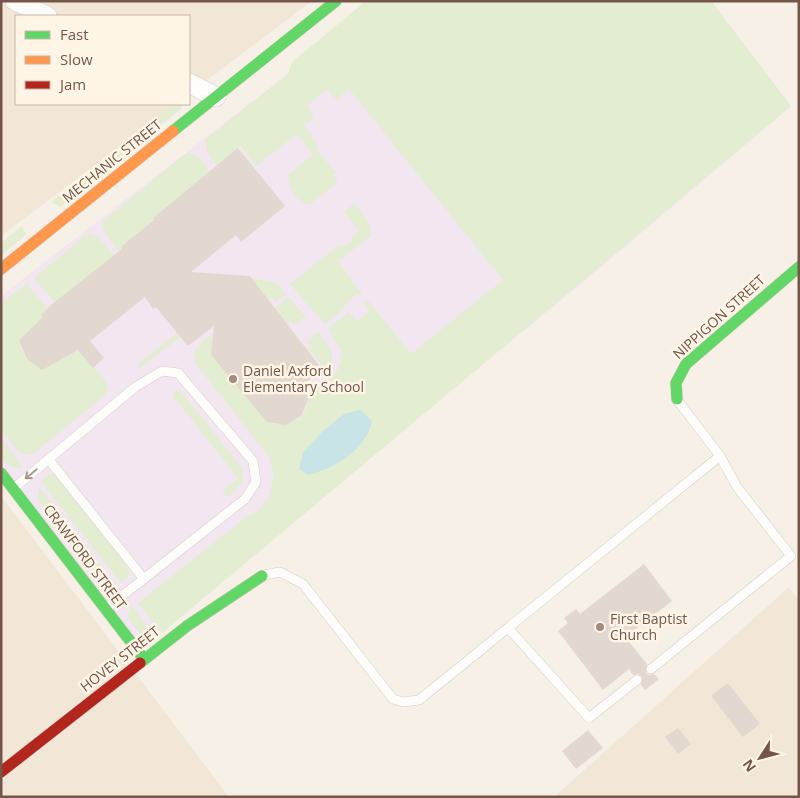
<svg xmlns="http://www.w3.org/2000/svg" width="800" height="798" viewBox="0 0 800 798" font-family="'Open Sans',sans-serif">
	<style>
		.residential { fill: #f2e6d7 }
		.education { fill: #f2e6f0 }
		.green { fill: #e2edd1 }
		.water { fill: #c8e4e6 }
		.building { fill: #e2d8cf }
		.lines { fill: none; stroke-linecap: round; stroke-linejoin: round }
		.lane-casing { stroke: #d8cdc5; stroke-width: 10 }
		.street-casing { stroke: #d8cdc5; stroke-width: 20 }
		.fast-casing { stroke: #d7ccc3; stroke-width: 12 }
		.slow-casing { stroke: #d7ccc3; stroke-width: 12 }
		.jam-casing { stroke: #d7ccc3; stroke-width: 12 }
		.lane { stroke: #fefdfb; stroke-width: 9 }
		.street { stroke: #fefdfb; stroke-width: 19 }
		.fast { stroke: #63d668; stroke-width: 11 }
		.slow { stroke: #ff974d; stroke-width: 11 }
		.jam { stroke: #b3261e; stroke-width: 11 }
		.oneway { stroke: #ab9990 }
		.poi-dot { fill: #a28d80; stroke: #fff5e7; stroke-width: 2 }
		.labels { text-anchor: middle; stroke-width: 5; stroke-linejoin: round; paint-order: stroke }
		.street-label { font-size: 14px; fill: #745748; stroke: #fff5e7 }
		.poi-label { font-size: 14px; fill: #745748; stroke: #fff5e7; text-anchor: start }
	</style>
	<rect width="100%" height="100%" fill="#f6f0e7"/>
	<path class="residential" d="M 1,1 L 312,1 L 189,94 L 189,16 L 16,16 L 16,104 L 176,104 L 1,236 Z
		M 1,496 L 229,797 L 1,797 Z
		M 789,587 L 799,600 L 799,797 L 554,797 Z"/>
	<path class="education" d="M 382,1 L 711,1 L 791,106 L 600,268 L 137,649 L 1,462 L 1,296 Z"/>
	<path class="green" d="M 366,1 L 711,1 L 791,106 L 162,633 L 138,603 L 249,515 L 257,512 L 269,497 L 274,478 L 270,458 L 196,364 L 194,353 L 200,344 L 213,333 L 211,355 L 267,422 C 286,428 311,420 307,396 C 323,385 347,372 340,348 C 338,341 329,336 329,328 L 349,312 L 357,321 L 370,311 L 364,302 L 367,299 L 411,354 L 503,280 L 349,89 L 336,100 L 327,89 L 307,106 L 314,118 L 304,125 L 319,146 L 316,149 L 336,173 L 333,175 L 338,182 L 310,204 C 296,203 287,187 289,174 L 313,155 L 297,134 L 256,166 L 240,146 L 217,166 L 208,154 L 205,140 L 288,74 L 292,62 Z
		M 174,104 L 181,105 L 181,109 L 61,207 L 51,202 Z
		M 188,152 L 201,159 L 210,172 L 153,218 L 157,224 L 119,251 L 104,232 L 102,222 Z
		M 354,203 L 369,223 L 371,236 L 338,261 L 362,294 L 359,296 L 357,294 L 344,305 L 345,308 L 325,324 L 290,284 L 339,245 L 341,247 L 351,242 L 352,237 L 359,230 L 344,212 Z
		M 22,226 L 26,235 L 1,255 L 1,243 Z
		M 88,233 L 99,238 L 114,256 L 55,303 L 34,278 Z
		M 252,278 L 276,283 L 286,294 L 276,302 L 272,297 L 268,300 Z
		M 27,283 L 47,309 L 41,315 L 43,317 L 19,340 L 27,359 L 42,369 L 79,350 C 86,359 105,378 108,386 L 105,395 L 33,454 L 21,454 L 1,430 L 1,303 Z
		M 288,297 L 306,317 L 295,325 L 291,321 L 287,324 L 275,309 Z
		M 202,313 L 206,317 L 139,369 L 139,363 Z
		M 318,332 C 326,343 340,357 327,370 L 309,350 L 311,346 L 306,342 Z
		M 179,389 L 242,468 L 243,482 L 229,496 L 223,495 L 224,489 L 238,478 L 174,397 L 173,394 Z
		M 1,438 L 23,467 C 12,469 8,465 1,457 Z
		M 50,474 L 56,475 L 127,566 L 130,574 L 121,583 L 46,488 L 41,481 Z
		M 39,487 L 115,584 L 101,582 L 38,500 Z
		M 131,605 L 147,625 L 142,637 L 128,618 Z"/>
	<path class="water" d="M 360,410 L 372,421 C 366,450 335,468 308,475 L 299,469 L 303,453 L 322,432 L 344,414 Z"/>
	<path class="building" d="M 238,148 L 285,206 L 241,242 L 236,235 L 191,272 L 250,276 L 322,369 L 305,383 L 308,400 L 301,416 L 286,425 L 267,422 L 211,355 L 214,326 L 188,346 L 156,307 L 153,309 L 145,297 L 90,341 L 104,358 L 93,368 L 78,350 L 42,370 L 27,359 L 19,340 L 43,317 L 41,315 L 51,305 L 122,249 L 121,247 L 154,220 L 153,218 Z
		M 644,564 L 672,601 L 625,637 L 647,664 L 646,673 L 649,675 L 654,674 L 659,679 L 645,690 L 641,685 L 642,677 L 639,674 L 633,675 L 629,669 L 603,690 L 558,631 L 568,623 L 564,618 L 576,609 L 580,614 Z
		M 728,683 L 760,724 L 743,737 L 711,696 Z
		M 678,728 L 691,744 L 678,754 L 665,737 Z
		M 588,730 L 603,748 L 576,769 L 562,751 Z"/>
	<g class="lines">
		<g class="lane-casing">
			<path id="lane" d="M 49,460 L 144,579
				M 14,488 L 134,388 L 162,371 L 178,373 L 253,461 L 256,482 L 245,499 L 108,607
				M 264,575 L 280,572 L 303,584 L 393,699 L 403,702 L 419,700 L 720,456
				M 509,629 L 589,718 L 637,680
				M 651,669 L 791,556 L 737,487 L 720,456 L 678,401"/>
		</g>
		<g class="street-casing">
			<path id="street" d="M 15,1 L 47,16
				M 189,83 L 216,97"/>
		</g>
		<g class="fast-casing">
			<path id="fast" d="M 173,131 L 336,1
				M 677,399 L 676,383 L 686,364 L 799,267
				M 1,473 L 144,659
				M 140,663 L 187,626 L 262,576"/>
		</g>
		<g class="slow-casing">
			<path id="slow" d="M 1,269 L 173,131"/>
		</g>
		<g class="jam-casing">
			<path id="jam" d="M 1,772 L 140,663"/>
		</g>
		<use href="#lane" class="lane"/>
		<use href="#street" class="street"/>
		<use href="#fast" class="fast"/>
		<use href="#slow" class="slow"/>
		<use href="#jam" class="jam"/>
	</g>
	<defs><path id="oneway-shaft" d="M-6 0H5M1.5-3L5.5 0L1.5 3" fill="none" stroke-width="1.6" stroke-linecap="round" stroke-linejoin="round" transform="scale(1.25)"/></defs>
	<use class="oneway" href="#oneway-shaft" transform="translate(31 474) rotate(141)"/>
	<g class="poi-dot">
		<circle cx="233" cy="379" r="5"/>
		<circle cx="600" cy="627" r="5"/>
	</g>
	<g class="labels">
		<g class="street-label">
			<text transform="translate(112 161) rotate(-39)" y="5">MECHANIC STREET</text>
			<text transform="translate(719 317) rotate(-42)" y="5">NIPPIGON STREET</text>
			<text transform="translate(85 557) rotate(53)" y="5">CRAWFORD STREET</text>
			<text transform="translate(120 659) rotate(-38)" y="5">HOVEY STREET</text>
		</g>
		<g class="poi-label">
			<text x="243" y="376">Daniel Axford<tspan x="243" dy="16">Elementary School</tspan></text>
			<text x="610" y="624">First Baptist<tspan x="610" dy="16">Church</tspan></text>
		</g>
	</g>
	<rect width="800" height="798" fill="none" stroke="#745748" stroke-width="5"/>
	<rect x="15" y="15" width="175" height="90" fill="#fff5e7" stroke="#c7b6a7"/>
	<rect x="25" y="31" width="25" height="8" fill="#63d668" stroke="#c7b6a7"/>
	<text x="60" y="40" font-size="15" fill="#745748">Fast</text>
	<rect x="25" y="56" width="25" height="8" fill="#ff974d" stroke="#c7b6a7"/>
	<text x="60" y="65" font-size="15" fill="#745748">Slow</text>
	<rect x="25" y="81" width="25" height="8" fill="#b3261e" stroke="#c7b6a7"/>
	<text x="60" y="90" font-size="15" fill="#745748">Jam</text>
	<g transform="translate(760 758) rotate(234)" stroke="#fff5e7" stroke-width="4" paint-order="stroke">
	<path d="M0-4L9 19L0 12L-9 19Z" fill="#745748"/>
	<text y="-8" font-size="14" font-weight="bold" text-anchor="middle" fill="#745748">N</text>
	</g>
</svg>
